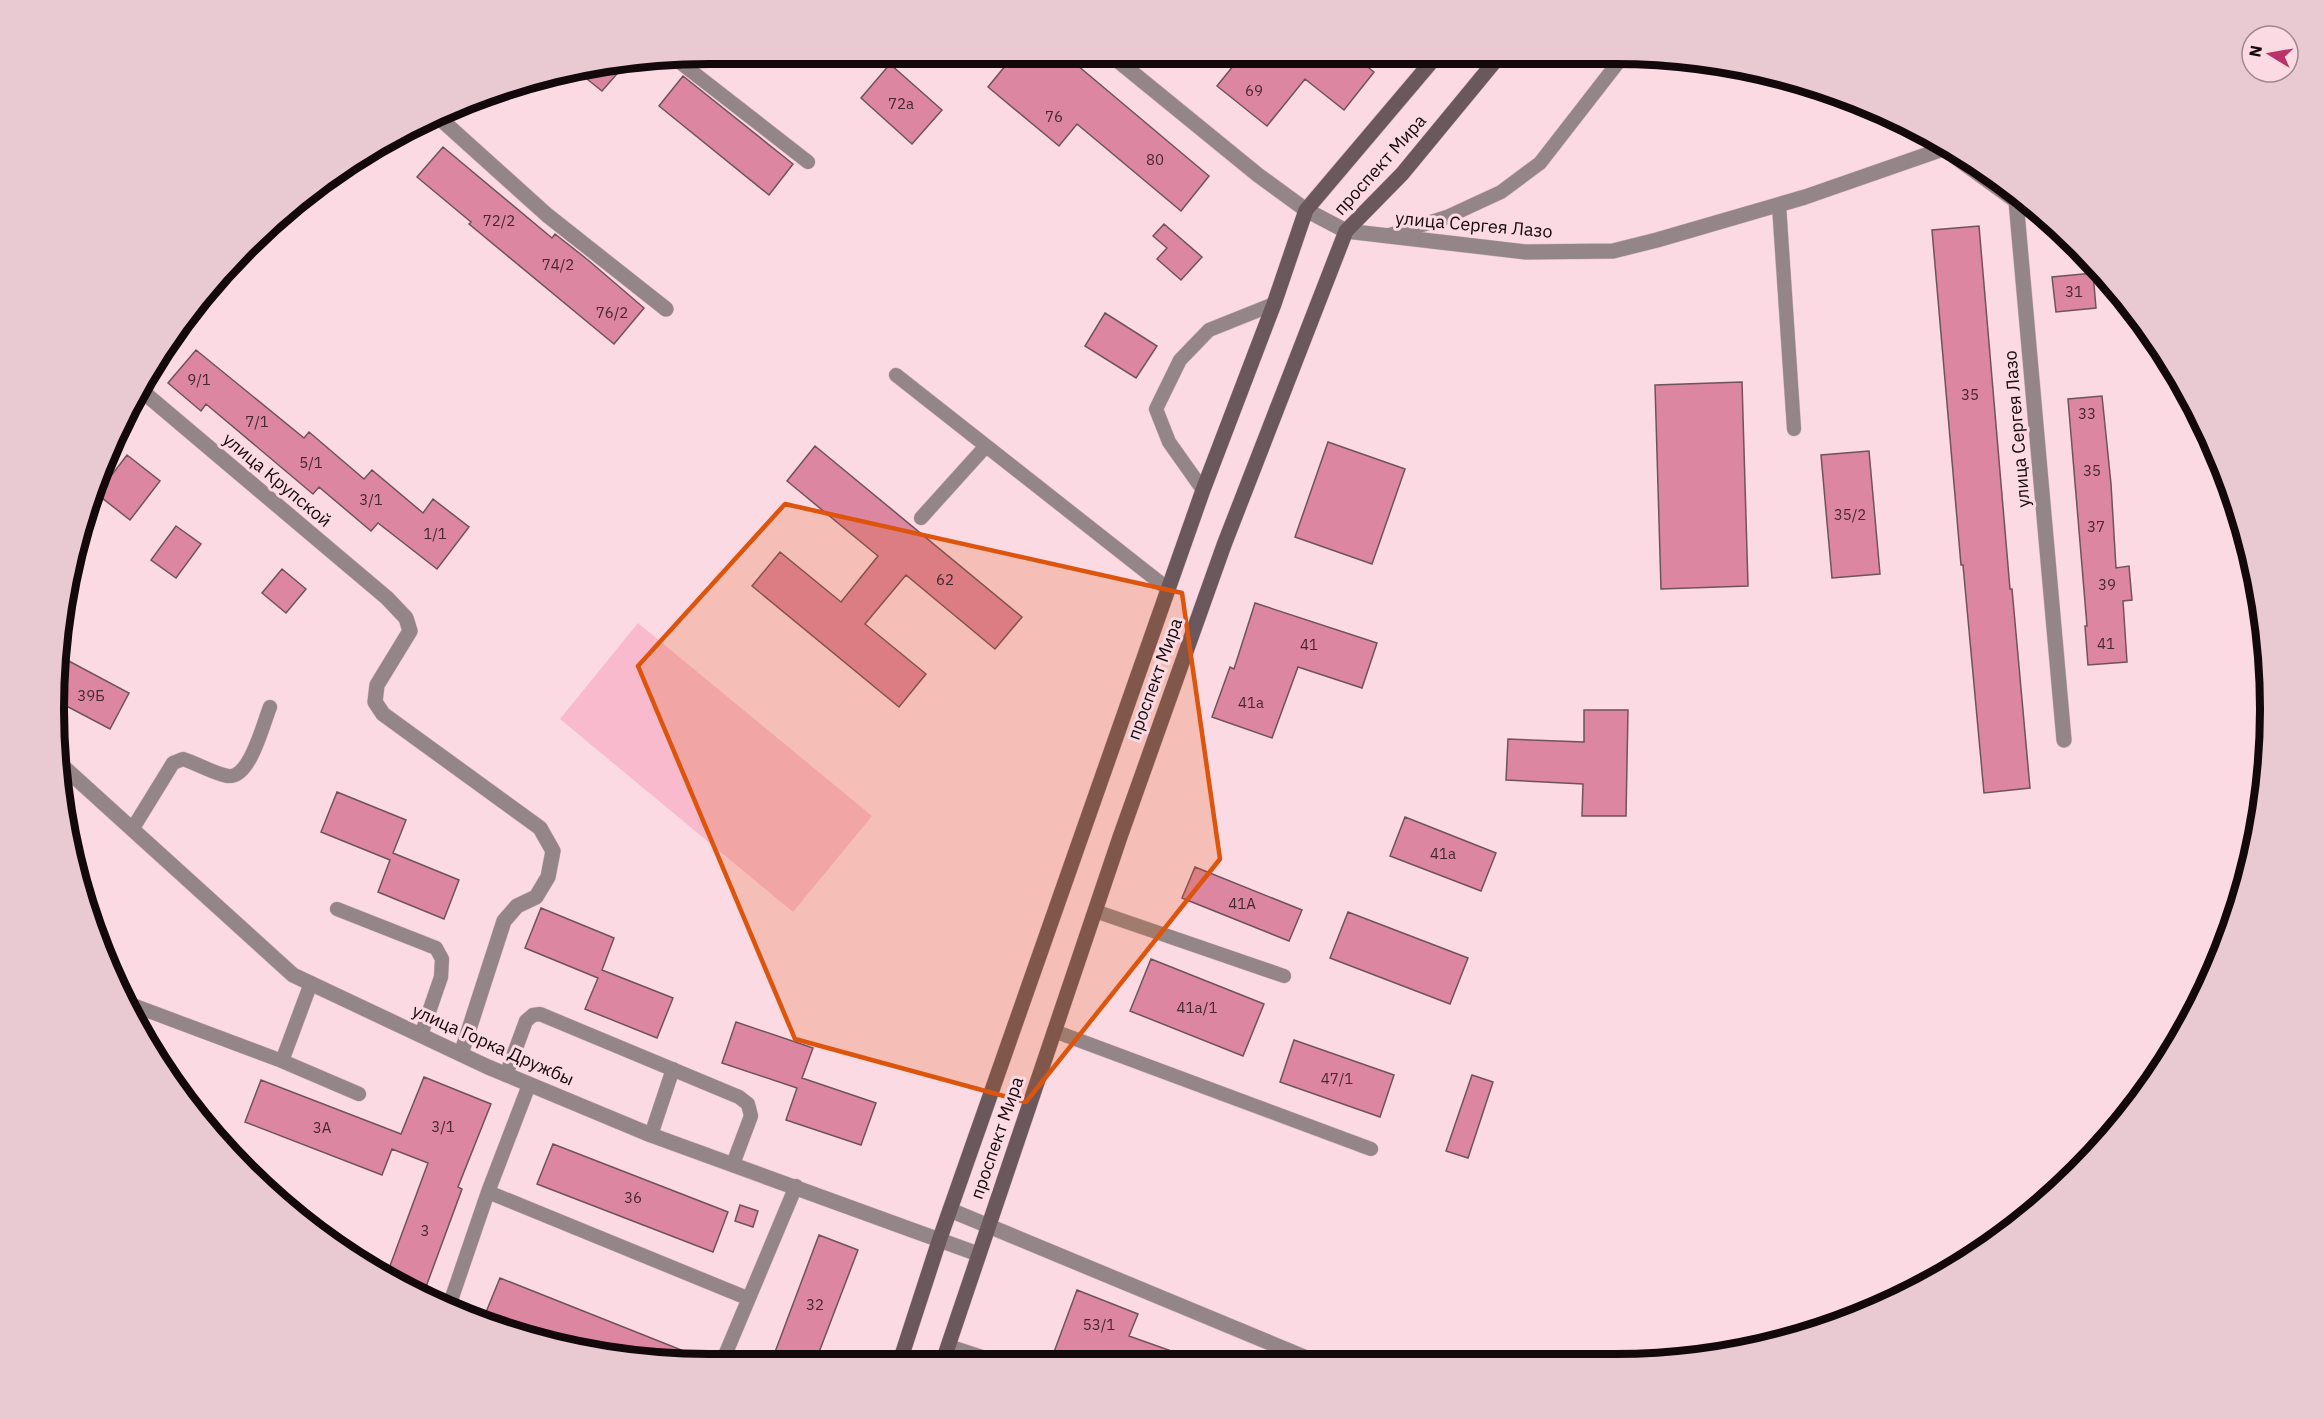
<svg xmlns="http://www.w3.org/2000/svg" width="2324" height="1419" viewBox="0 0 2324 1419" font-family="'IBM Plex Sans',sans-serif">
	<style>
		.green { fill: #f8bacc }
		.building { fill: #dd86a2; stroke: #6f535b; stroke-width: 1.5 }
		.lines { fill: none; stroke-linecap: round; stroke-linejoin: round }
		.service-casing { stroke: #d7b8c0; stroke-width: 15 }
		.minor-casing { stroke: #d7b8c0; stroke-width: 16 }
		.tertiary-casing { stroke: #d7b8c0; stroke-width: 16 }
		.secondary-casing { stroke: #d7b8c0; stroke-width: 16 }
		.service { stroke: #938588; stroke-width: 14 }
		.minor { stroke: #938588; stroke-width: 15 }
		.tertiary { stroke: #938588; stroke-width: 15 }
		.secondary { stroke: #6b585d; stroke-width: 15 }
		.marked { fill: #dd550c; fill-opacity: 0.2; stroke: #dd550c; stroke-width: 4.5; stroke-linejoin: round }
		.labels { text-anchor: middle; stroke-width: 6; stroke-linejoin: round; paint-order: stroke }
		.number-label { font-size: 15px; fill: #462831 }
		.street-label { font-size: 18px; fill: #13080b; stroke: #fcdae3 }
		.rim { fill: none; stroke: #13080b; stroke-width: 8 }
	</style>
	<rect width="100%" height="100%" fill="#fcdae3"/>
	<path class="green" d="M 638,623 L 872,816 L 793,912 L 560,719 Z"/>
	<path class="building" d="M 624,60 L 629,60 L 602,91 L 577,71 Z
		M 1010,60 L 1071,60 L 1209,176 L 1181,211 L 1077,124 L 1059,146 L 988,87 Z
		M 1238,60 L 1359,60 L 1374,72 L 1344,110 L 1305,79 L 1267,126 L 1217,86 Z
		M 890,64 L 942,110 L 912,144 L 861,98 Z
		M 683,76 L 793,164 L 769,195 L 659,106 Z
		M 443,147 L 552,238 L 555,234 L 588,260 L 644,308 L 614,344 L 469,224 L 471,222 L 417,177 Z
		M 1164,224 L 1202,257 L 1181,280 L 1157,259 L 1167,248 L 1153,236 Z
		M 1979,226 L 2010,589 L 2012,589 L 2030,788 L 1984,793 L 1963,565 L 1961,565 L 1932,230 Z
		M 2093,273 L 2096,308 L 2056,312 L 2052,277 Z
		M 1105,313 L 1157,346 L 1136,378 L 1085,346 Z
		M 196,350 L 304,438 L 309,432 L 364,479 L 372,470 L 423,513 L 433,499 L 469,527 L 437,569 L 378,523 L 371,531 L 319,487 L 313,494 L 206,404 L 201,411 L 168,383 Z
		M 1742,382 L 1748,586 L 1661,589 L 1655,385 Z
		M 2102,396 L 2111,484 L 2116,568 L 2129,566 L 2132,600 L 2123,601 L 2127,662 L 2088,665 L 2085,626 L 2087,626 L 2068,399 Z
		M 1328,442 L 1405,469 L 1372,564 L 1295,537 Z
		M 815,446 L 1022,617 L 995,649 L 906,575 L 865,624 L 926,674 L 899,707 L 752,586 L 780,552 L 841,602 L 878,556 L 787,481 Z
		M 1869,451 L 1880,574 L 1832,578 L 1821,455 Z
		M 127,455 L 160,481 L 130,520 L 97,494 Z
		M 176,526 L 201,544 L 176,578 L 151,560 Z
		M 282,569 L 306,589 L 286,613 L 262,593 Z
		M 1255,603 L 1377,643 L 1362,688 L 1298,667 L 1272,738 L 1212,717 L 1230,667 L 1234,669 Z
		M 65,659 L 129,693 L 110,729 L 55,700 L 56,677 Z
		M 1584,710 L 1628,710 L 1626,816 L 1582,816 L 1583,784 L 1506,780 L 1508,739 L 1584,742 Z
		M 337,792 L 406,820 L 393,853 L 459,880 L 444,919 L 378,892 L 390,860 L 321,832 Z
		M 1405,817 L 1496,853 L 1481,891 L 1390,856 Z
		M 1195,867 L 1302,910 L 1289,941 L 1182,898 Z
		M 541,908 L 614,938 L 602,970 L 673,998 L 657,1038 L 585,1009 L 598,978 L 525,948 Z
		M 1348,912 L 1468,958 L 1450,1004 L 1330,958 Z
		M 1151,959 L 1264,1004 L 1243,1056 L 1130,1011 Z
		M 736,1022 L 813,1048 L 802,1078 L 876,1103 L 861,1145 L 786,1120 L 797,1088 L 722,1063 Z
		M 1294,1040 L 1394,1075 L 1380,1117 L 1280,1082 Z
		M 1472,1075 L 1493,1082 L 1468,1158 L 1446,1151 Z
		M 424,1077 L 491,1104 L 458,1187 L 462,1189 L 423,1295 L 387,1274 L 428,1163 L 392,1149 L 382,1175 L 245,1122 L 261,1080 L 401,1134 Z
		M 553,1144 L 728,1212 L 713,1252 L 537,1184 Z
		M 740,1205 L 758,1211 L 753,1227 L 735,1221 Z
		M 819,1235 L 858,1250 L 816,1360 L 772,1360 Z
		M 500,1278 L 704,1359 L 704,1360 L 624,1359 L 524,1333 L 484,1317 Z
		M 1077,1290 L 1138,1314 L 1129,1336 L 1194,1359 L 1194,1362 L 1078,1361 L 1054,1352 Z"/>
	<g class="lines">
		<g class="service-casing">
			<path id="service" d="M 677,60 L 808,162
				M 1779,205 L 1794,429
				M 1387,236 L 1447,217 L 1501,192 L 1540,163 L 1620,60
				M 896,375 L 1168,589
				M 1203,490 L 1169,442 L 1156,409 L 1180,360 L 1209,330 L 1274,304
				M 921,518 L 986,446
				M 133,828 L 173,763 L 183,759 C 196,763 215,774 228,776 C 250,779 263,724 270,707
				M 337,909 L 436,948 L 442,959 L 441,977 L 421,1035
				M 1095,911 L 1284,976
				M 311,983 L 282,1061 L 359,1094
				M 130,1004 L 282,1061
				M 1054,1031 L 1371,1149
				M 506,1075 L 526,1021 L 533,1015 L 540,1014 L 739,1097 L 748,1104 L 751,1116 L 733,1164
				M 651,1135 L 673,1069
				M 488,1192 L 747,1298
				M 448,1309 L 488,1192 L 529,1085
				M 948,1346 L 994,1361
				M 723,1360 L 796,1186"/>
		</g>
		<g class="minor-casing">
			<path id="minor" d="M 436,115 L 547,215 L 666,309
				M 1947,151 L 2016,201 L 2064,740
				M 2016,201 L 2033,208
				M 1346,231 L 1526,252 L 1613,251 L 1657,240 L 1805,197 L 1943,149
				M 142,391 L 387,598 L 406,618 L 410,631 L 377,685 L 375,702 L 383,714 L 540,828 L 553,851 L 548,877 L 536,897 L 517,906 L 504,921 L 461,1054
				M 57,761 L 293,975 L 488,1067 L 651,1135 L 978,1254
				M 950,1210 L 1316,1362"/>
		</g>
		<g class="tertiary-casing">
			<path id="tertiary" d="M 1117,60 L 1258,175 L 1306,210 L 1346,231"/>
		</g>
		<g class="secondary-casing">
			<path id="secondary" d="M 900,1361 L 939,1241 L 1203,490 L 1274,304 L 1306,210 L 1433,60
				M 943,1361 L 1120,837 L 1224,545 L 1346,231 L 1402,174 L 1496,60"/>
		</g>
		<use href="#service" class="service"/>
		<use href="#minor" class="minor"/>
		<use href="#tertiary" class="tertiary"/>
		<use href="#secondary" class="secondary"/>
	</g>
	<path class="marked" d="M 785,504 L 1182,593 L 1220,859 L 1026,1102 L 795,1039 L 638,666 Z"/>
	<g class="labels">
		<g class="number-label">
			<text x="1254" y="96">69</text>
			<text x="901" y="109">72а</text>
			<text x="1054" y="122">76</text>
			<text x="1155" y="165">80</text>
			<text x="499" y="226">72/2</text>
			<text x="558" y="270">74/2</text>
			<text x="2074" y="297">31</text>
			<text x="612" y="318">76/2</text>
			<text x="199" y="385">9/1</text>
			<text x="1970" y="400">35</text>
			<text x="2087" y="419">33</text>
			<text x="257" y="427">7/1</text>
			<text x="311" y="468">5/1</text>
			<text x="2092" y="476">35</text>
			<text x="371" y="505">3/1</text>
			<text x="1850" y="520">35/2</text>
			<text x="2096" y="532">37</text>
			<text x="435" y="539">1/1</text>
			<text x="945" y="585">62</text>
			<text x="2107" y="590">39</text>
			<text x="2106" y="649">41</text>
			<text x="1309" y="650">41</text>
			<text x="91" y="701">39Б</text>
			<text x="1251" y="708">41а</text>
			<text x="1443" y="859">41а</text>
			<text x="1242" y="909">41А</text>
			<text x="1197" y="1013">41а/1</text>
			<text x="1337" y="1084">47/1</text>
			<text x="443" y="1132">3/1</text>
			<text x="322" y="1133">3А</text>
			<text x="633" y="1203">36</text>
			<text x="425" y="1236">3</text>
			<text x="815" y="1310">32</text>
			<text x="1099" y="1330">53/1</text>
		</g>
		<g class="street-label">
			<text transform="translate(1380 165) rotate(-48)" y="6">проспект Мира</text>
			<text transform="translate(1474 225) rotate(5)" y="6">улица Сергея Лазо</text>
			<text transform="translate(2017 429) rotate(-95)" y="6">улица Сергея Лазо</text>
			<text transform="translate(277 480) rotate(40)" y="6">улица Крупской</text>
			<text transform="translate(1155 679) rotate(-70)" y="6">проспект Мира</text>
			<text transform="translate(493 1045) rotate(24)" y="6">улица Горка Дружбы</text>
			<text transform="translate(997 1138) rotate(-71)" y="6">проспект Мира</text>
		</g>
	</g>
	<path d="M0 0H2324V1419H0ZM709 64H1615A645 645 0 0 1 2260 709V709A645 645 0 0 1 1615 1354H709A645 645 0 0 1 64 709V709A645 645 0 0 1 709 64Z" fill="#e9c9d2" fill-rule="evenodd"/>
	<path class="rim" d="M709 64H1615A645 645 0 0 1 2260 709V709A645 645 0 0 1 1615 1354H709A645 645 0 0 1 64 709V709A645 645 0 0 1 709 64Z"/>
	<g transform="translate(2270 54) rotate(281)"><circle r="28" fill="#fcdae3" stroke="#9f868d" stroke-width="1.5"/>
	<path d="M0-4.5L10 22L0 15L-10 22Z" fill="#bb316b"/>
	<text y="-9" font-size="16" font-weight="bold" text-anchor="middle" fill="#13080b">N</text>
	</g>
</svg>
